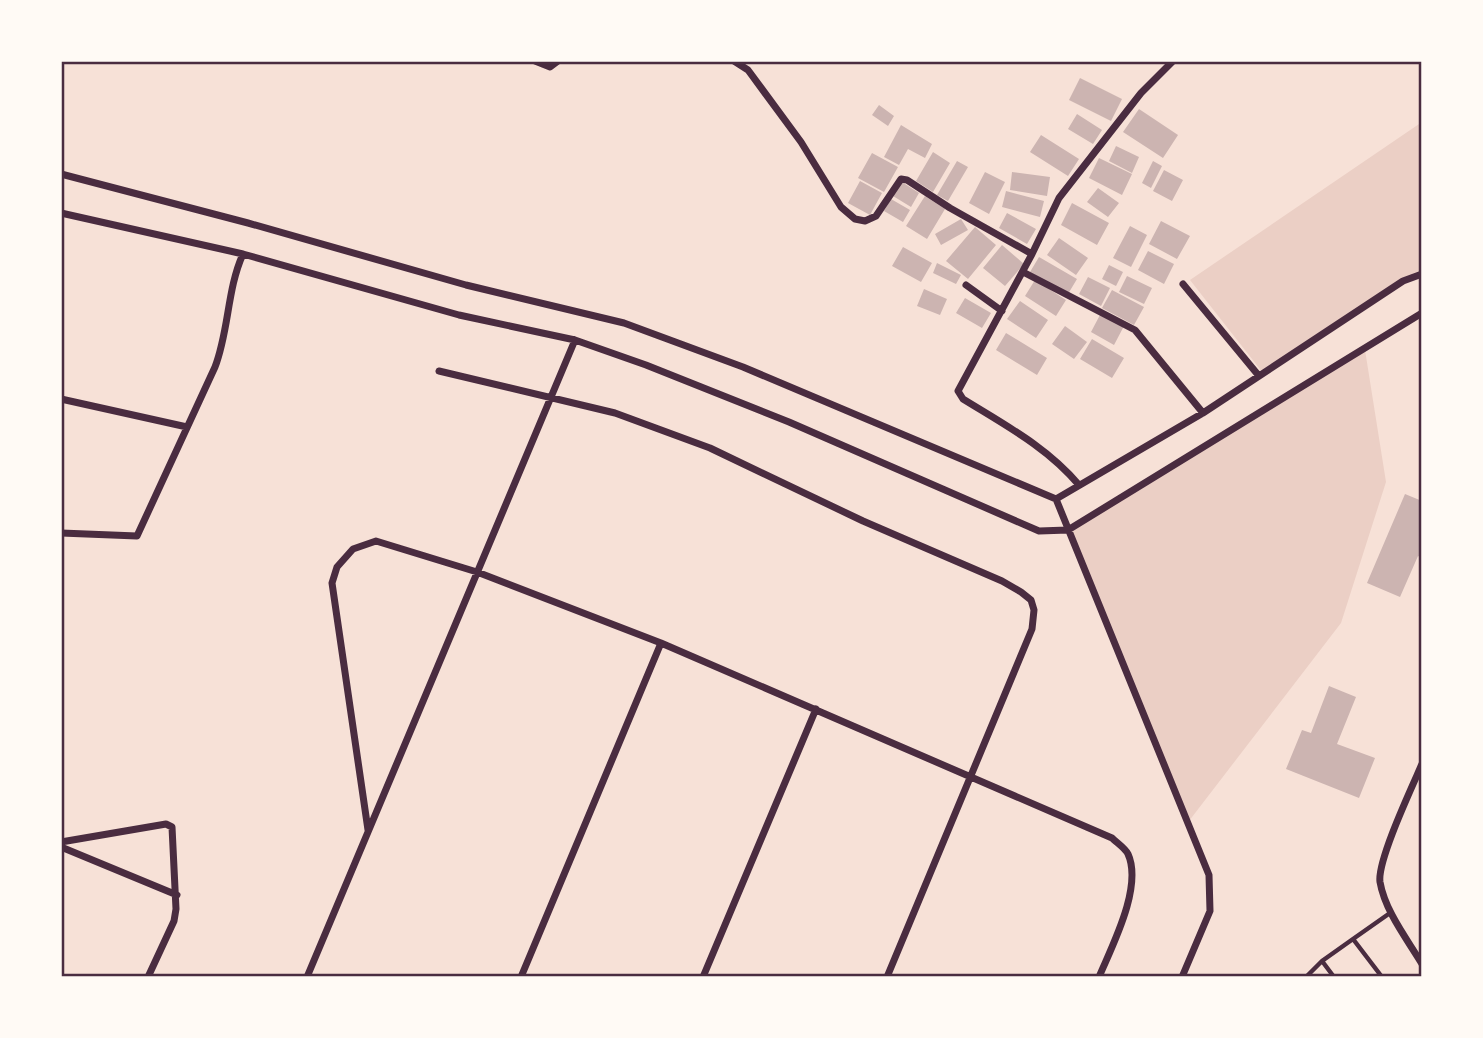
<svg xmlns="http://www.w3.org/2000/svg" width="1483" height="1038" viewBox="0 0 1483 1038" font-family="'Libre Baskerville',serif">
	<style>
		.green { fill: #ebcfc5 }
		.building { fill: #ccb4b1 }
		.lines { fill: none; stroke-linecap: round; stroke-linejoin: round }
		.service { stroke: #4a2c40; stroke-width: 4.5 }
		.minor { stroke: #4a2c40; stroke-width: 7 }
		.neatline { fill: none; stroke: #4a2c40; stroke-width: 2.5 }
	</style>
	<rect width="100%" height="100%" fill="#f7e1d7"/>
	<path class="green" d="M 1422,122 L 1422,274 L 1403,281 L 1263,373 L 1190,280 Z
		M 1365,350 L 1386,482 L 1341,623 L 1189,821 L 1068,530 Z"/>
	<path class="building" d="M 1080,78 L 1122,99 L 1111,121 L 1069,100 Z
		M 879,105 L 894,116 L 888,126 L 872,115 Z
		M 1139,109 L 1178,135 L 1163,158 L 1123,132 Z
		M 1077,114 L 1102,130 L 1093,144 L 1068,129 Z
		M 901,125 L 932,144 L 925,158 L 908,149 L 899,165 L 884,157 Z
		M 1041,135 L 1079,159 L 1068,176 L 1030,152 Z
		M 1116,146 L 1139,157 L 1132,173 L 1109,161 Z
		M 933,152 L 950,163 L 933,192 L 916,181 Z
		M 872,153 L 898,167 L 884,192 L 858,178 Z
		M 1099,158 L 1132,174 L 1122,195 L 1089,178 Z
		M 957,161 L 968,167 L 948,201 L 937,195 Z
		M 1153,161 L 1162,166 L 1151,188 L 1142,183 Z
		M 1164,170 L 1183,180 L 1172,201 L 1153,191 Z
		M 985,172 L 1005,182 L 989,214 L 969,203 Z
		M 1012,172 L 1050,177 L 1047,196 L 1010,190 Z
		M 860,181 L 882,193 L 870,215 L 848,203 Z
		M 902,182 L 919,193 L 911,207 L 893,196 Z
		M 1098,188 L 1119,203 L 1108,217 L 1087,202 Z
		M 1006,191 L 1044,201 L 1040,217 L 1002,207 Z
		M 925,196 L 945,209 L 927,239 L 906,226 Z
		M 891,199 L 910,210 L 903,222 L 884,211 Z
		M 1072,203 L 1109,223 L 1097,245 L 1061,225 Z
		M 1007,213 L 1036,229 L 1027,244 L 999,228 Z
		M 961,219 L 968,230 L 941,245 L 935,234 Z
		M 1161,221 L 1190,236 L 1177,259 L 1149,244 Z
		M 1130,226 L 1147,235 L 1131,267 L 1113,258 Z
		M 975,227 L 996,245 L 968,279 L 946,261 Z
		M 1059,238 L 1088,258 L 1076,275 L 1047,255 Z
		M 1002,245 L 1024,264 L 1005,286 L 983,268 Z
		M 903,247 L 932,263 L 921,282 L 892,266 Z
		M 1148,251 L 1174,264 L 1164,284 L 1138,270 Z
		M 1039,257 L 1077,279 L 1068,294 L 1030,272 Z
		M 937,263 L 961,275 L 956,284 L 933,273 Z
		M 1109,265 L 1123,272 L 1116,286 L 1102,279 Z
		M 1127,276 L 1152,288 L 1144,304 L 1119,292 Z
		M 1088,277 L 1110,288 L 1101,306 L 1079,294 Z
		M 1035,280 L 1066,300 L 1056,316 L 1025,296 Z
		M 924,289 L 947,299 L 940,315 L 917,306 Z
		M 1112,290 L 1144,307 L 1134,325 L 1102,308 Z
		M 965,298 L 991,313 L 982,328 L 956,313 Z
		M 1020,301 L 1048,320 L 1036,338 L 1007,319 Z
		M 1101,313 L 1124,326 L 1114,345 L 1091,332 Z
		M 1065,326 L 1087,342 L 1074,359 L 1052,344 Z
		M 1006,333 L 1047,358 L 1037,375 L 996,350 Z
		M 1092,339 L 1124,358 L 1112,378 L 1080,359 Z
		M 1405,494 L 1422,501 L 1422,558 L 1418,556 L 1400,597 L 1367,583 Z
		M 1329,686 L 1356,697 L 1337,744 L 1375,758 L 1359,798 L 1286,769 L 1302,730 L 1311,733 Z"/>
	<g class="lines">
		<path class="service" d="M 1353,939 L 1390,913
			M 1322,961 L 1353,939 L 1382,977
			M 1306,977 L 1322,961 L 1334,977"/>
		<path class="minor" d="M 535,61 L 550,67 L 558,61
			M 734,61 L 748,70 L 801,142 L 841,207 L 855,219 L 865,221 L 876,216 L 901,179 L 907,180 L 950,208 L 1032,254
			M 61,174 L 248,223 L 466,285 L 624,323 L 743,367 L 1056,499
			M 61,213 L 243,254 L 459,315 L 575,340 L 646,365 L 789,422 L 1039,531 L 1068,530 L 1422,313
			M 1023,272 L 1135,330 L 1203,413
			M 1183,284 L 1259,376
			M 966,285 L 1002,311
			M 439,371 L 615,413 L 710,448 L 863,521 L 1002,581 L 1021,592 L 1031,600 L 1034,610 L 1032,629 L 887,977
			M 61,399 L 187,427
			M 1079,485 C 1047,447 1005,425 963,399 L 958,391 L 1032,254 L 1059,198 L 1141,93 L 1173,61
			M 1056,499 L 1209,875 L 1210,911 L 1182,977
			M 1056,499 L 1203,413 L 1403,281 L 1422,274
			M 61,533 L 137,536 L 215,367 C 229,331 227,289 243,254
			M 1422,764 C 1412,787 1377,861 1380,882 C 1385,911 1407,939 1422,964
			M 368,830 L 332,583 L 337,567 L 353,549 L 376,541 L 477,572 L 661,643 L 1112,838 C 1117,843 1125,848 1128,854 C 1143,887 1112,946 1099,977
			M 61,842 L 166,824 L 172,827 L 176,909 L 174,921 L 148,977
			M 61,847 L 177,895
			M 307,977 L 575,340
			M 521,977 L 661,643
			M 703,977 L 816,709"/>
	</g>
	<rect width="1483" height="1038" fill="none" stroke="#fffaf5" stroke-width="126"/>
	<rect x="63" y="63" width="1357" height="912" class="neatline"/>
</svg>
